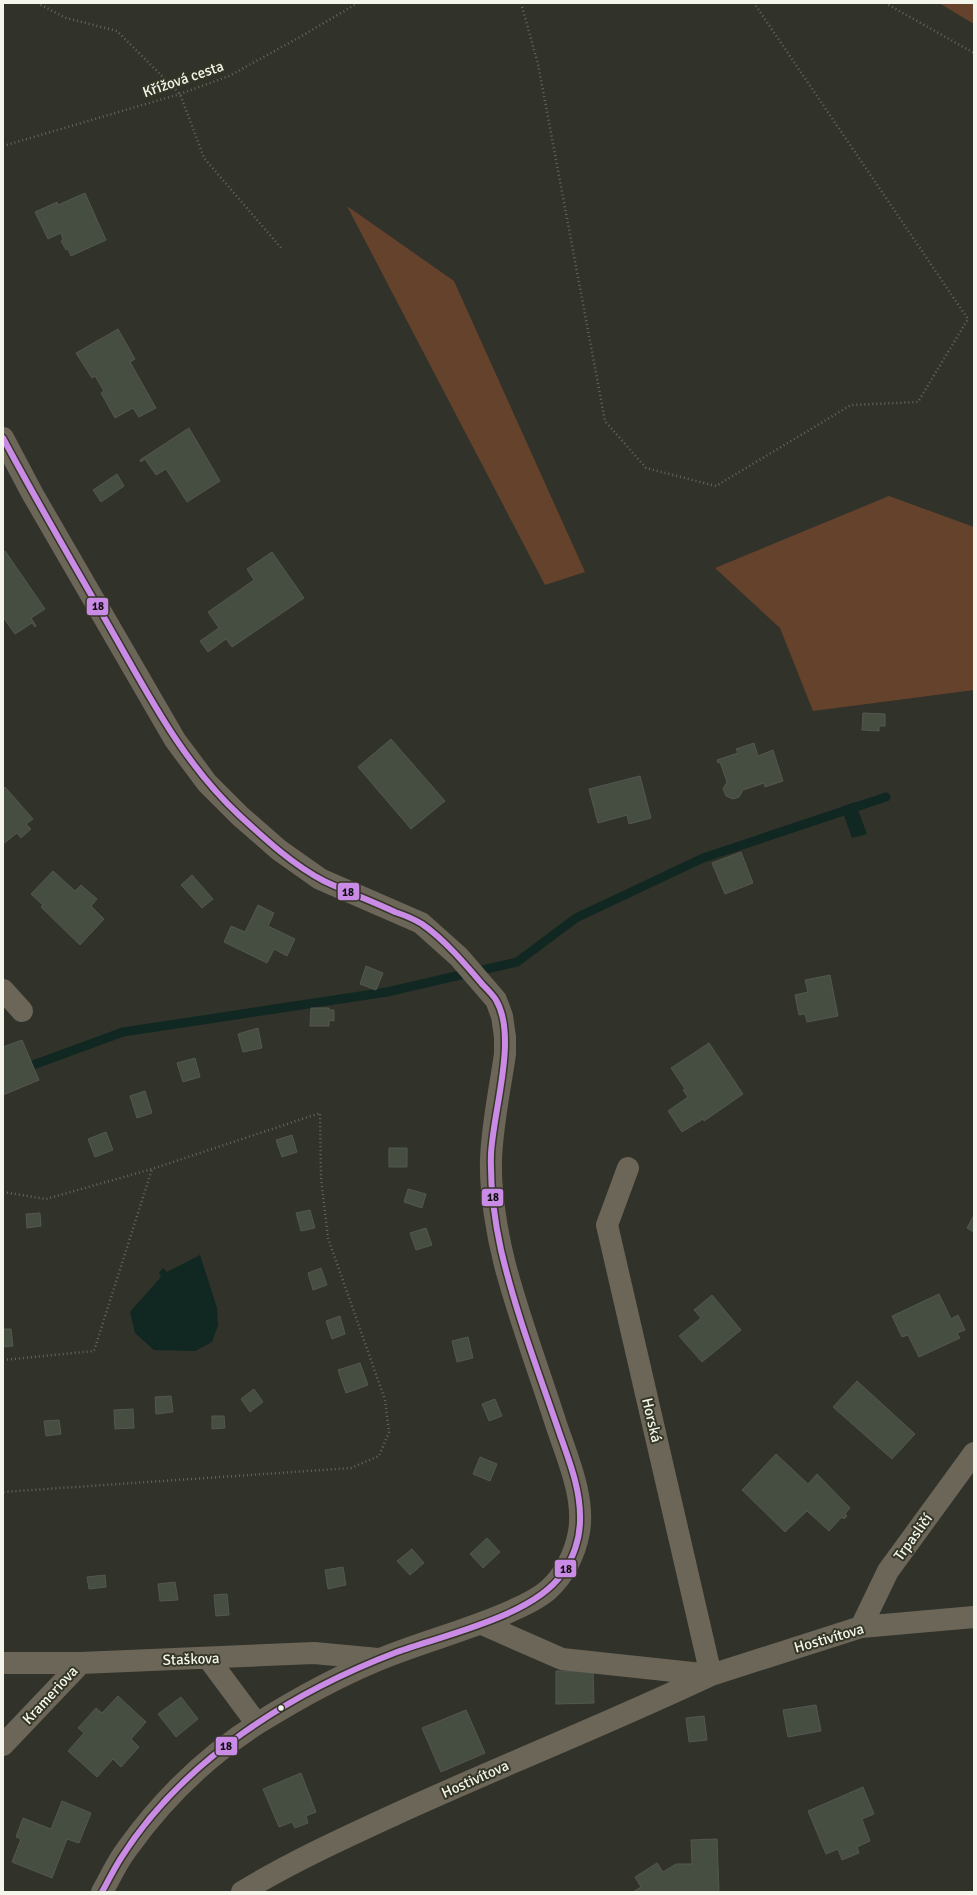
<svg xmlns="http://www.w3.org/2000/svg" width="977" height="1895" viewBox="0 0 977 1895" font-family="Signika,sans-serif">
	<style>
		.green { fill: #65422b }
		.water { fill: #102821 }
		.lines { fill: none; stroke-linecap: round; stroke-linejoin: round }
		.stream { stroke: #102821; stroke-width: 9 }
		.building { fill: #464e41; stroke: #545751 }
		.path { stroke: #69665b; stroke-width: 2.5; stroke-dasharray: 1 3; stroke-linecap: butt }
		.minor { stroke: #6c6658; stroke-width: 22 }
		.bus-1-casing { stroke: #343626; stroke-width: 9 }
		.bus-1 { stroke: #ca8be6; stroke-width: 6 }
		.bus-dot { fill: #f4f5eb; stroke: #343626; stroke-width: 1.5 }
		.labels { text-anchor: middle; stroke-width: 4; stroke-linejoin: round; paint-order: stroke }
		.street-label { font-size: 15px; fill: #f4f5eb; stroke: #343626 }
		.line-badge { stroke: #343626; stroke-width: 1.5 }
		.pale-badge-label { font-size: 11px; text-anchor: middle; font-weight: bold; fill: #111 }
	</style>
	<rect width="100%" height="100%" fill="#31322a"/>
	<path class="green" d="M 939,3 L 974,3 L 974,24 Z
		M 347,206 L 454,281 L 585,572 L 545,585 Z
		M 889,496 L 974,527 L 974,690 L 813,711 L 780,628 L 715,568 Z"/>
	<path class="water" d="M 855,802 L 867,834 L 852,838 L 841,807 Z
		M 200,1255 L 217,1308 L 218,1325 L 212,1342 L 195,1351 L 154,1350 L 135,1333 L 130,1312 L 161,1277 L 159,1273 L 163,1268 L 167,1272 Z"/>
	<g class="lines">
		<path class="stream" d="M 3,1076 L 123,1032 L 387,992 L 517,962 L 576,918 L 703,858 L 886,797"/>
	</g>
	<path class="building" d="M 85,193 L 106,240 L 71,256 L 68,249 L 66,250 L 61,241 L 63,240 L 61,233 L 48,239 L 35,212 L 57,202 L 58,205 Z
		M 118,329 L 135,359 L 130,362 L 156,408 L 139,417 L 133,408 L 115,418 L 101,393 L 104,391 L 95,376 L 92,378 L 76,353 Z
		M 189,428 L 220,481 L 187,502 L 166,469 L 156,475 L 145,459 L 141,462 L 140,460 Z
		M 117,474 L 124,486 L 101,502 L 93,490 Z
		M 5,551 L 45,609 L 31,618 L 36,626 L 35,627 L 32,623 L 15,634 L 3,617 L 3,552 Z
		M 272,552 L 304,598 L 232,647 L 226,639 L 208,652 L 200,641 L 219,628 L 208,612 L 254,580 L 247,569 Z
		M 863,713 L 885,714 L 885,726 L 879,726 L 879,731 L 862,730 Z
		M 391,739 L 445,801 L 411,829 L 358,767 Z
		M 754,743 L 758,756 L 773,750 L 783,781 L 765,787 L 764,783 L 743,790 L 739,797 L 733,799 L 726,796 L 723,789 L 727,782 L 720,762 L 718,763 L 717,760 L 738,753 L 736,749 Z
		M 640,776 L 651,818 L 629,824 L 627,815 L 598,823 L 589,789 Z
		M 5,787 L 33,819 L 26,824 L 31,829 L 21,838 L 17,833 L 3,844 L 3,789 Z
		M 741,852 L 753,883 L 725,894 L 712,863 Z
		M 53,871 L 75,891 L 81,885 L 97,899 L 91,906 L 104,919 L 80,945 L 41,907 L 43,905 L 31,894 Z
		M 192,875 L 213,899 L 202,908 L 181,885 Z
		M 258,905 L 274,913 L 268,926 L 295,939 L 287,956 L 274,949 L 267,963 L 224,942 L 231,926 L 245,932 Z
		M 366,966 L 383,973 L 376,990 L 360,984 Z
		M 830,975 L 838,1016 L 807,1022 L 805,1014 L 799,1015 L 795,995 L 808,992 L 805,980 Z
		M 311,1008 L 329,1008 L 329,1010 L 334,1010 L 334,1021 L 329,1020 L 329,1026 L 310,1026 Z
		M 258,1028 L 262,1048 L 243,1052 L 238,1034 Z
		M 22,1040 L 39,1080 L 3,1095 L 3,1047 Z
		M 709,1043 L 743,1094 L 704,1121 L 703,1119 L 682,1132 L 668,1111 L 688,1097 L 683,1090 L 685,1089 L 671,1068 Z
		M 195,1058 L 200,1077 L 183,1082 L 177,1063 Z
		M 145,1091 L 152,1113 L 137,1118 L 130,1096 Z
		M 106,1132 L 113,1150 L 95,1157 L 88,1139 Z
		M 292,1135 L 297,1152 L 282,1157 L 276,1140 Z
		M 389,1148 L 407,1148 L 407,1167 L 389,1167 Z
		M 408,1189 L 426,1194 L 422,1208 L 404,1202 Z
		M 310,1210 L 315,1228 L 301,1231 L 296,1213 Z
		M 40,1213 L 41,1226 L 27,1228 L 26,1214 Z
		M 974,1215 L 974,1232 L 967,1228 Z
		M 426,1228 L 432,1245 L 416,1250 L 410,1233 Z
		M 321,1268 L 327,1285 L 313,1290 L 308,1273 Z
		M 939,1294 L 951,1319 L 958,1315 L 965,1330 L 957,1333 L 960,1338 L 919,1357 L 908,1335 L 902,1337 L 892,1316 Z
		M 712,1295 L 741,1330 L 702,1362 L 679,1336 L 701,1318 L 694,1310 Z
		M 340,1316 L 345,1334 L 332,1339 L 326,1321 Z
		M 3,1329 L 11,1329 L 13,1346 L 3,1347 Z
		M 468,1337 L 473,1358 L 457,1362 L 452,1341 Z
		M 360,1363 L 368,1385 L 346,1393 L 338,1370 Z
		M 857,1381 L 915,1434 L 892,1459 L 833,1407 Z
		M 254,1389 L 263,1402 L 250,1412 L 241,1399 Z
		M 171,1396 L 173,1412 L 156,1414 L 155,1397 Z
		M 495,1399 L 502,1416 L 489,1421 L 482,1404 Z
		M 133,1409 L 134,1428 L 115,1429 L 114,1410 Z
		M 212,1416 L 224,1416 L 225,1428 L 212,1429 Z
		M 59,1420 L 61,1434 L 46,1436 L 44,1421 Z
		M 776,1454 L 808,1484 L 817,1474 L 850,1508 L 845,1514 L 847,1516 L 844,1519 L 842,1517 L 829,1531 L 807,1511 L 785,1532 L 742,1490 Z
		M 480,1457 L 497,1464 L 490,1481 L 473,1474 Z
		M 487,1538 L 500,1552 L 483,1568 L 470,1554 Z
		M 412,1549 L 424,1563 L 410,1575 L 397,1561 Z
		M 343,1567 L 346,1585 L 328,1589 L 325,1570 Z
		M 105,1575 L 106,1587 L 89,1589 L 87,1577 Z
		M 175,1582 L 178,1600 L 160,1601 L 158,1584 Z
		M 227,1594 L 229,1615 L 216,1616 L 214,1595 Z
		M 556,1671 L 593,1671 L 594,1703 L 556,1704 Z
		M 118,1696 L 146,1722 L 131,1739 L 139,1747 L 121,1767 L 113,1759 L 97,1777 L 68,1751 L 84,1733 L 78,1728 L 96,1708 L 102,1713 Z
		M 181,1697 L 198,1719 L 176,1737 L 158,1714 Z
		M 816,1705 L 821,1731 L 788,1737 L 783,1710 Z
		M 466,1710 L 485,1753 L 441,1772 L 422,1728 Z
		M 704,1716 L 707,1740 L 689,1742 L 686,1718 Z
		M 301,1773 L 316,1812 L 306,1816 L 308,1823 L 295,1828 L 292,1822 L 279,1827 L 263,1789 Z
		M 863,1787 L 874,1814 L 862,1819 L 870,1841 L 857,1847 L 859,1853 L 842,1860 L 838,1849 L 826,1854 L 808,1811 Z
		M 62,1801 L 91,1813 L 79,1843 L 67,1839 L 52,1878 L 12,1862 L 21,1839 L 16,1837 L 23,1818 L 51,1829 Z
		M 717,1839 L 719,1892 L 633,1892 L 641,1887 L 635,1877 L 657,1863 L 663,1872 L 676,1864 L 692,1864 L 691,1840 Z"/>
	<g class="lines">
		<path class="path" d="M 37,3 L 66,18 L 117,31 L 180,94 L 204,158 L 282,249
			M 521,3 L 538,64 L 605,421 L 646,468 L 716,486 L 851,405 L 918,402 L 968,319 L 754,3
			M 885,3 L 974,53
			M 3,146 L 180,94 L 229,76 L 300,37 L 358,3
			M 3,1192 L 46,1199 L 152,1169 L 320,1113 L 321,1178 L 328,1238 L 385,1400 L 389,1432 L 379,1456 L 351,1468 L 3,1492
			M 3,1360 L 94,1351 L 152,1169"/>
		<path class="minor" d="M 3,438 L 32,493 L 175,740 L 207,783 L 240,816 L 279,850 L 320,879 L 421,923 L 459,957 L 496,1000 L 502,1016 L 505,1037 L 505,1054 C 500,1089 492,1125 491,1160 C 490,1192 497,1234 505,1265 C 519,1318 539,1371 556,1424 C 567,1457 585,1497 579,1532 C 575,1554 564,1576 548,1590 C 537,1600 522,1606 509,1612 C 466,1631 421,1642 378,1660 C 337,1677 297,1699 260,1722 C 208,1755 162,1800 127,1849 C 117,1862 110,1878 102,1892
			M 3,990 L 22,1011
			M 482,1624 L 562,1659 L 711,1675 L 861,1627 L 974,1617
			M 861,1627 L 888,1571 L 974,1453
			M 208,1658 L 257,1724
			M 3,1663 L 81,1663 L 314,1653 L 378,1659
			M 3,1745 L 81,1663
			M 242,1892 C 291,1862 344,1838 396,1814 C 501,1766 607,1724 711,1675 L 607,1225 L 628,1168"/>
		<g class="bus-1-casing">
			<path id="bus-1" d="M 3,438 C 38,504 76,568 113,633 C 150,698 184,764 240,816 C 265,839 293,865 324,881 C 347,892 372,901 395,912 C 404,915 414,919 422,924 C 444,939 466,965 483,985 C 488,990 493,995 496,1000 C 518,1037 493,1111 491,1154 C 490,1186 494,1218 501,1250 C 515,1310 537,1368 557,1426 C 567,1456 581,1487 580,1520 C 580,1539 573,1559 562,1574 C 533,1616 444,1635 397,1652 C 290,1693 183,1760 121,1858 C 114,1869 108,1881 102,1892"/>
		</g>
		<use href="#bus-1" class="bus-1"/>
	</g>
	<circle class="bus-dot" cx="281" cy="1708" r="3.5"/>
	<g class="labels">
		<g class="street-label">
			<text transform="translate(183 79) rotate(-19)" y="5">Křížová cesta</text>
			<text transform="translate(652 1420) rotate(77)" y="5">Horská</text>
			<text transform="translate(913 1537) rotate(-54)" y="5">Trpasličí</text>
			<text transform="translate(829 1638) rotate(-16)" y="5">Hostivítova</text>
			<text transform="translate(191 1659) rotate(-2)" y="5">Staškova</text>
			<text transform="translate(50 1695) rotate(-47)" y="5">Krameriova</text>
			<text transform="translate(475 1779) rotate(-24)" y="5">Hostivítova</text>
		</g>
	</g>
	<g class="line-badge">
		<rect x="86" y="597" width="23" height="19" rx="4" fill="#ca8be6"/>
		<rect x="337" y="882" width="23" height="19" rx="4" fill="#ca8be6"/>
		<rect x="481" y="1188" width="23" height="19" rx="4" fill="#ca8be6"/>
		<rect x="554" y="1559" width="23" height="19" rx="4" fill="#ca8be6"/>
		<rect x="215" y="1736" width="23" height="20" rx="4" fill="#ca8be6"/>
	</g>
	<g class="pale-badge-label">
		<text x="98" y="610">18</text>
		<text x="348" y="896">18</text>
		<text x="493" y="1201">18</text>
		<text x="566" y="1573">18</text>
		<text x="226" y="1750">18</text>
	</g>
	<rect width="977" height="1895" fill="none" stroke="#f4f5eb" stroke-width="8"/>
</svg>
